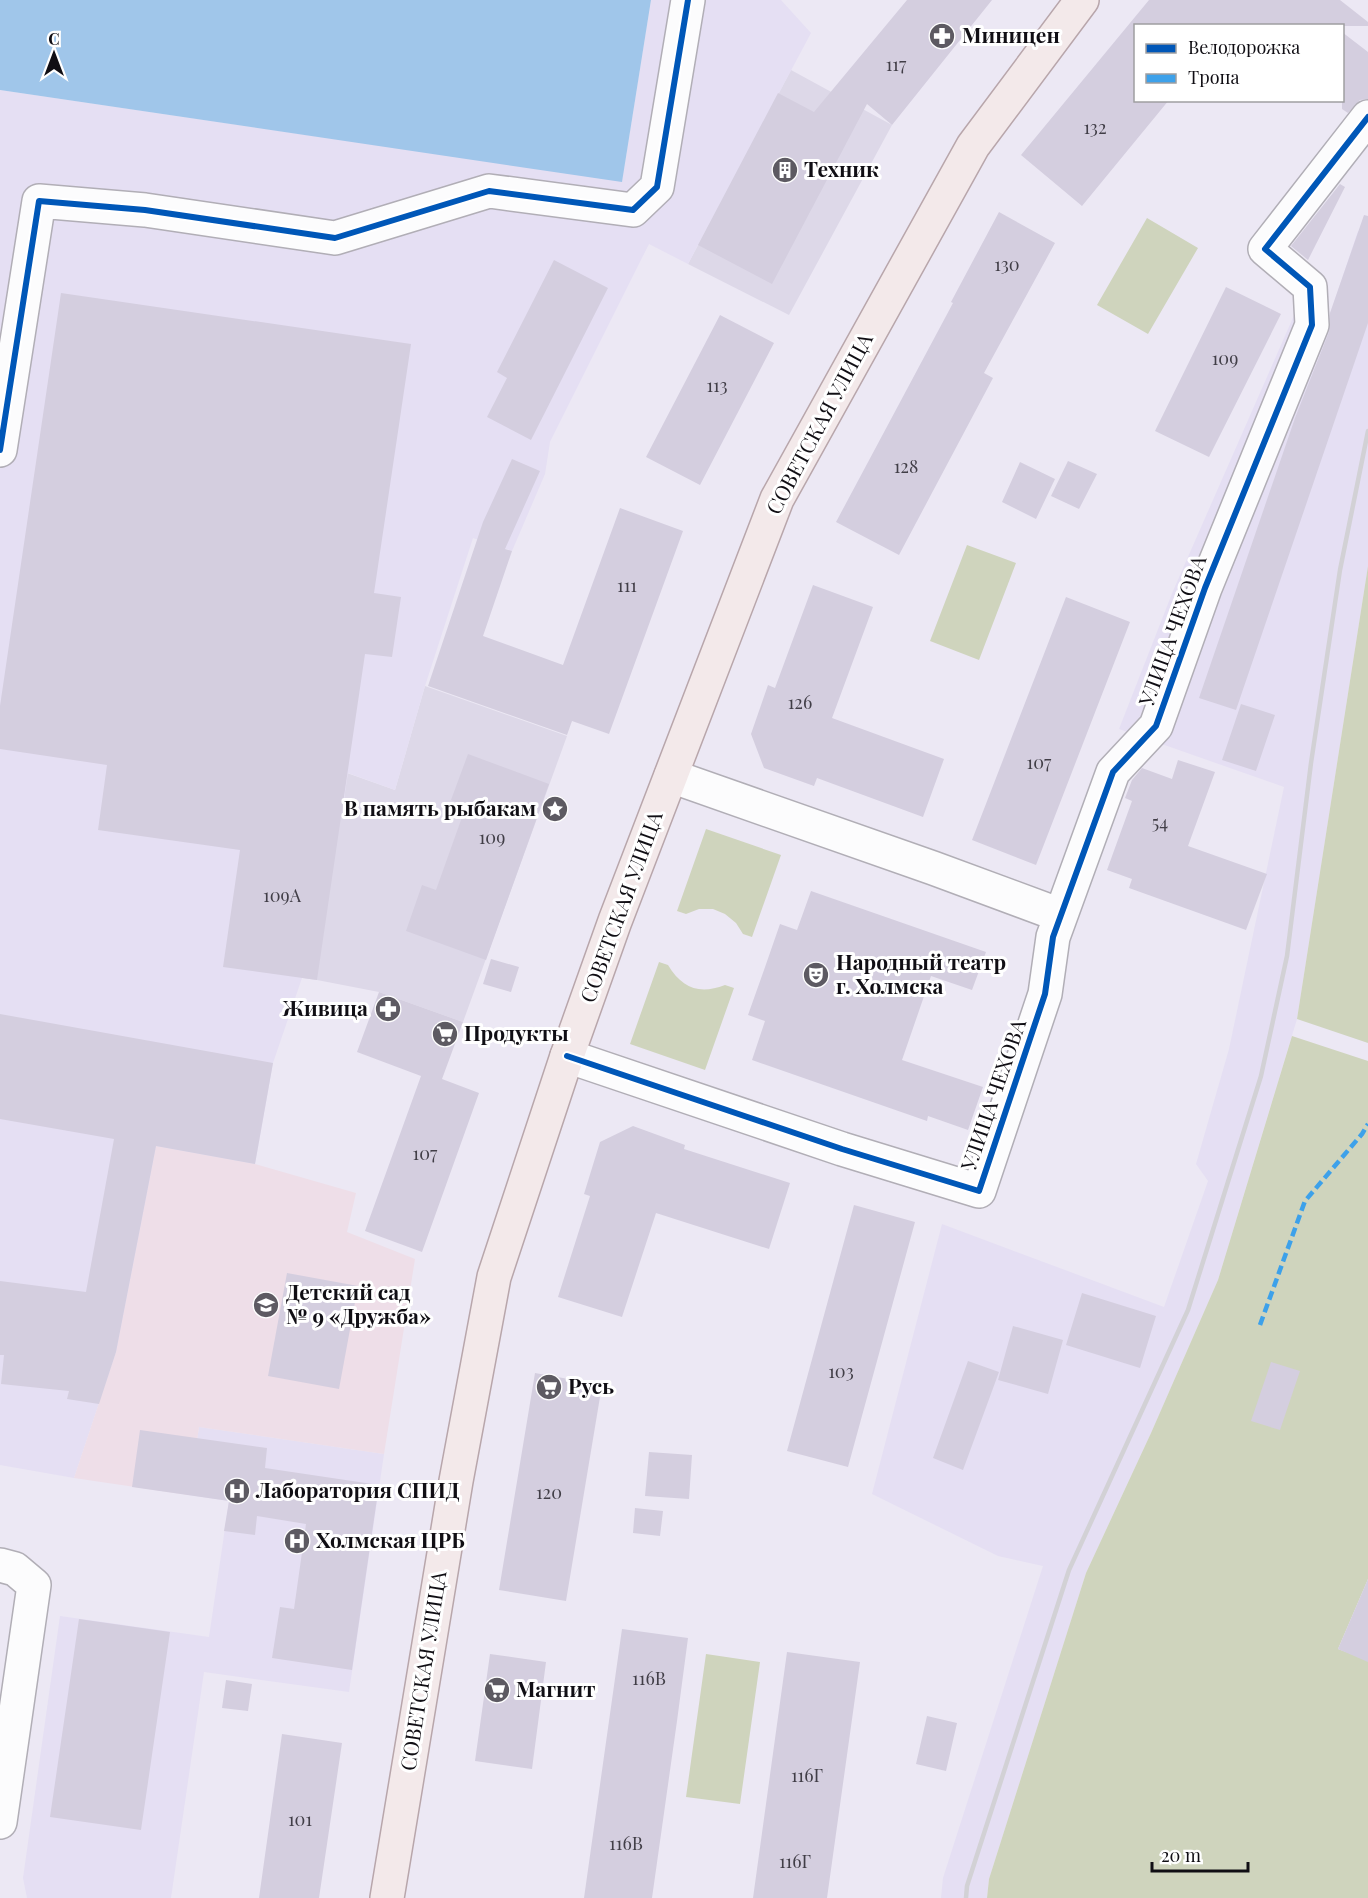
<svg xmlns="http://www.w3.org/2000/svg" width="1368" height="1898" viewBox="0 0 1368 1898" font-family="'Playfair Display',serif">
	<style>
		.commercial { fill: #ddd8e8 }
		.built { fill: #e5dff3 }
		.education { fill: #eedee8 }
		.green { fill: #cfd4bd }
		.water { fill: #a0c6ea }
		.building { fill: #d4cedf }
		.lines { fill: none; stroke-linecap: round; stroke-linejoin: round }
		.minor-casing { stroke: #b1aeb6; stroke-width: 36 }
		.major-casing { stroke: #b8a6ab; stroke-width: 36 }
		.minor { stroke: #fcfcfd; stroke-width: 33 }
		.major { stroke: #f3e9ea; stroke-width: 33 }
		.rail { stroke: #d2d1d5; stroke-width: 4.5 }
		.quiet { stroke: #3da1ea; stroke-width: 4.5; stroke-dasharray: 9 4.5; stroke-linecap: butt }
		.cycleway-casing { stroke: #fff; stroke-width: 10 }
		.cycleway { stroke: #0057b8; stroke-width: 6 }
		.labels { text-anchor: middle; stroke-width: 6; stroke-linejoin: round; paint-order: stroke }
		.number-label { font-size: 18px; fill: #413e47 }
		.poi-label { font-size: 21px; font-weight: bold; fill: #100e14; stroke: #fff; text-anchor: start }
		.street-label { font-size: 21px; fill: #100e14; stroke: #fff }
	</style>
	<rect width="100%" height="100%" fill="#ece8f4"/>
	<path class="commercial" d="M 791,70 L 892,125 L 789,315 L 688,264 Z
		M 425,686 L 567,736 L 463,1022 L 379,992 L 317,980 L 223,967 L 344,799 L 347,773 L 395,790 Z"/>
	<path class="built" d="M 651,0 L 781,0 L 811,33 L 688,264 L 649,244 L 550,442 L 545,474 L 512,551 L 473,538 L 425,686 L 395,790 L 348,773 L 344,799 L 250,786 L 302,978 L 273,1063 L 255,1164 L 116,1352 L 74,1478 L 0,1465 L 0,90 L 622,181 Z
		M 1358,231 L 1368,235 L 1368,566 L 1297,1019 L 1218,1280 L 1151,1433 L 1086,1573 L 989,1879 L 987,1898 L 941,1898 L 943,1878 L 1043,1566 L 998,1556 L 872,1494 L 942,1224 L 1164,1307 L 1208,1181 L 1196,1164 L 1229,1049 L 1284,787 L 1119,729 L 1173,591 L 1299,304 L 1329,317 Z
		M 199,1427 L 384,1454 L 349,1692 L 204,1672 L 171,1898 L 27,1898 L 23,1878 L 60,1616 L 209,1637 L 229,1501 L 189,1495 Z"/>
	<path class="education" d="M 156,1146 L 255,1164 L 356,1193 L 347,1232 L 415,1259 L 384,1454 L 199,1427 L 189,1495 L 74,1478 L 116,1352 Z"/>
	<path class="green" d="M 1147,218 L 1198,248 L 1148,334 L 1097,305 Z
		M 967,545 L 1016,563 L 979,660 L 930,641 Z
		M 1368,566 L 1368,1043 L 1297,1019 Z
		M 706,829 L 781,855 L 752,937 L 743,934 L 736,923 L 725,914 L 713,909 L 699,909 L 686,914 L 677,911 Z
		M 659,962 L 668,965 C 682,988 699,995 725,985 L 734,988 L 705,1070 L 630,1044 Z
		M 1292,1036 L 1368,1061 L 1368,1579 L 1338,1649 L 1368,1660 L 1368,1898 L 987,1898 L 989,1879 L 1086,1573 L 1151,1433 L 1218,1280 Z
		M 706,1654 L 760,1662 L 740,1804 L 686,1797 Z"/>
	<path class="water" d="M 0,0 L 651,0 L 622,182 L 0,90 Z"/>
	<path class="building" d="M 907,0 L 992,0 L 892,125 L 867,104 L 772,284 L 698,245 L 778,93 L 814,112 Z
		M 1149,0 L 1340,0 L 1368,22 L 1368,26 L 1136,26 L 1136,100 L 1169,100 L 1082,206 L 1021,155 Z
		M 1342,32 L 1368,52 L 1368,99 L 1360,100 L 1348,113 L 1342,109 Z
		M 1340,184 L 1345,187 L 1308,260 L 1291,246 Z
		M 999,212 L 1055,243 L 984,373 L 993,378 L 899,555 L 836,522 L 953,303 L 951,302 Z
		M 1364,215 L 1368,216 L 1368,323 L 1236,710 L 1199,698 L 1295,418 L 1329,332 L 1330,313 Z
		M 554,260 L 608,288 L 531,440 L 487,417 L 507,378 L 497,372 Z
		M 1226,287 L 1281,314 L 1209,457 L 1155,431 Z
		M 61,293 L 411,344 L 374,593 L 401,597 L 392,657 L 365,654 L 317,980 L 223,967 L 240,850 L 98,830 L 107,765 L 0,749 L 0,706 Z
		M 720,315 L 774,343 L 700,485 L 646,457 Z
		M 512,459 L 540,471 L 505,549 L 512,551 L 483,636 L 563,665 L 620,508 L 683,531 L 609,734 L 572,721 L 567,735 L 428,686 L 483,522 Z
		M 1068,461 L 1097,474 L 1079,509 L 1051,496 Z
		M 1020,462 L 1055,479 L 1036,519 L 1002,502 Z
		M 813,585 L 873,607 L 832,718 L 944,759 L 923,817 L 817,778 L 814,786 L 764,768 L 751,734 L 768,685 L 775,688 Z
		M 1066,597 L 1130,622 L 1036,865 L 972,840 Z
		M 1241,704 L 1275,715 L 1256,771 L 1222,760 Z
		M 468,754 L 549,784 L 486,960 L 406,931 L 422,885 L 436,890 L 466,806 L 451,800 Z
		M 1178,760 L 1215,772 L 1188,846 L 1267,874 L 1246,930 L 1129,888 L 1132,879 L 1107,870 L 1132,801 L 1125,798 L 1132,780 L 1142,768 L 1172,779 Z
		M 811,891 L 986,952 L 972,990 L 931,976 L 902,1060 L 983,1087 L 968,1130 L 928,1116 L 927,1121 L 752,1060 L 765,1021 L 748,1015 L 764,970 L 780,924 L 797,930 Z
		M 491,959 L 519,967 L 511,992 L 483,984 Z
		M 379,992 L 463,1022 L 442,1079 L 479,1093 L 422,1252 L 365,1231 L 421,1076 L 357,1052 Z
		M 0,1014 L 273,1063 L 255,1164 L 156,1146 L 116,1352 L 99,1404 L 67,1399 L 69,1391 L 1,1384 L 4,1355 L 0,1355 L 0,1281 L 86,1292 L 114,1139 L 0,1119 Z
		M 633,1126 L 685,1145 L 684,1149 L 790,1183 L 769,1249 L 656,1213 L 622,1317 L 558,1297 L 590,1196 L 584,1194 L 600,1142 Z
		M 854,1205 L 915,1222 L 848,1467 L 787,1451 Z
		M 287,1273 L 358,1286 L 339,1389 L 268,1376 Z
		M 1082,1293 L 1156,1316 L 1140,1368 L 1066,1345 Z
		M 1013,1326 L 1063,1340 L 1048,1394 L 998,1380 Z
		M 968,1361 L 999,1372 L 963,1470 L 933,1458 Z
		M 1271,1362 L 1300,1371 L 1280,1430 L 1251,1421 Z
		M 535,1373 L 602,1385 L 566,1601 L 499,1590 Z
		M 140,1430 L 267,1448 L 265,1468 L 379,1485 L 352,1670 L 272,1658 L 280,1607 L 294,1609 L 306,1524 L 257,1516 L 255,1535 L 224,1531 L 229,1501 L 132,1487 Z
		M 649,1452 L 692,1455 L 689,1499 L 645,1496 Z
		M 635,1508 L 663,1511 L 660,1536 L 633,1533 Z
		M 1368,1579 L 1368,1662 L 1338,1649 Z
		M 79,1619 L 170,1632 L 141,1830 L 50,1817 Z
		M 622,1629 L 688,1638 L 677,1721 L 652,1898 L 584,1898 Z
		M 787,1652 L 860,1662 L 827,1898 L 753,1898 Z
		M 490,1654 L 546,1662 L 532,1769 L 475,1761 Z
		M 226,1680 L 252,1684 L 248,1711 L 222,1708 Z
		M 927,1716 L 957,1723 L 946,1771 L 916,1764 Z
		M 282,1734 L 342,1743 L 319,1898 L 259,1898 Z"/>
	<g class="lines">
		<g class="minor-casing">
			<path id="minor" d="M 0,450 L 39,201 L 145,210 L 335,238 L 489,191 L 633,210 L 657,187 L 688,0
				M 671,776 L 933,868 L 1060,915
				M 567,1056 L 842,1149 L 979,1191 L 1045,994 L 1053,937 L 1113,772 L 1156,726 L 1205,588 L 1312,325 L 1310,287 L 1265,249 L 1368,117
				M 0,1565 L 15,1569 L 34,1585 L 0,1822"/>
		</g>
		<g class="major-casing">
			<path id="major" d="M 387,1898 L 456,1481 L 494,1277 L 567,1056 L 615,921 L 777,499 L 973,146 L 1082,0"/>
		</g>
		<use href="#minor" class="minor"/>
		<use href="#major" class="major"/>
		<path class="rail" d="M 966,1898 L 967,1886 L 1069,1570 L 1188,1310 L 1261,1076 L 1287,956 L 1311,763 L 1340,570 L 1368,431"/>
		<path class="quiet" d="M 1260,1325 L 1305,1201 L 1362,1134 L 1368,1124"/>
		<g class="cycleway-casing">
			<path id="cycleway" d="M 0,450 L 39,201 L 145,210 L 335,238 L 489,191 L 633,210 L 657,187 L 688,0
				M 567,1056 L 842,1149 L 979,1191 L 1045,994 L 1053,937 L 1113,772 L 1156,726 L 1205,588 L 1312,325 L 1310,287 L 1265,249 L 1368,117"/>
		</g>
		<use href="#cycleway" class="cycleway"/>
	</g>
	<defs>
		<g id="pharmacy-disc" transform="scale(1.35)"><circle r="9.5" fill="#5d5a62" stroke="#fff"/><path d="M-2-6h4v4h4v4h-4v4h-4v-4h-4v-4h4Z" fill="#fff"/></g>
		<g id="building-disc" transform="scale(1.35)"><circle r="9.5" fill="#5d5a62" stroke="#fff"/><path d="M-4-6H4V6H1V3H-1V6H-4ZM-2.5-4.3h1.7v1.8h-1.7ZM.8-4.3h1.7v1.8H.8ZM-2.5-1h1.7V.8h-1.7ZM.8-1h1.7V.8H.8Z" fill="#fff"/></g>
		<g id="sight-disc" transform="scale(1.35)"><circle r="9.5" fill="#5d5a62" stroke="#fff"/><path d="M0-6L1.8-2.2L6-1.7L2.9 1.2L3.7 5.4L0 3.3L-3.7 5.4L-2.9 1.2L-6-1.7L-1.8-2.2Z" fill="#fff"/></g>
		<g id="theatre-disc" transform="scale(1.35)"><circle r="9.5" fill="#5d5a62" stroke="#fff"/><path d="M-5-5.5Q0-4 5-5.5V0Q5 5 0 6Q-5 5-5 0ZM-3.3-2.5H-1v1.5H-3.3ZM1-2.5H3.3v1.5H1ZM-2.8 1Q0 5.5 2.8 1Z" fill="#fff"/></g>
		<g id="supermarket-disc" transform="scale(1.35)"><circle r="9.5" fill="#5d5a62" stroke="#fff"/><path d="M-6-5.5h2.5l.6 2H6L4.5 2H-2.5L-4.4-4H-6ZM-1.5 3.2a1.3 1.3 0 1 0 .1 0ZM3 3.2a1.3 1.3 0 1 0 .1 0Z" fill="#fff"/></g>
		<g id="school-disc" transform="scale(1.35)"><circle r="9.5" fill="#5d5a62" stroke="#fff"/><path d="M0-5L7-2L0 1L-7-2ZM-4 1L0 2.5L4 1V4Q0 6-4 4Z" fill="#fff"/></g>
		<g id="hospital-disc" transform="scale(1.35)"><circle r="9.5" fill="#5d5a62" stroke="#fff"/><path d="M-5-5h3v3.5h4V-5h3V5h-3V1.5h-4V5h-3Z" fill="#fff"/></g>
	</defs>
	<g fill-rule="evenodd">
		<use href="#pharmacy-disc" x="942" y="36"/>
		<use href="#building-disc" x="785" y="170"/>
		<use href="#sight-disc" x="555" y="809"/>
		<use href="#theatre-disc" x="816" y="975"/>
		<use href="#pharmacy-disc" x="388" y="1009"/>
		<use href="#supermarket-disc" x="445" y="1034"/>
		<use href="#school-disc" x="266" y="1305"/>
		<use href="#supermarket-disc" x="549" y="1387"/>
		<use href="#hospital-disc" x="237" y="1491"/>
		<use href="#hospital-disc" x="297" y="1541"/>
		<use href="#supermarket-disc" x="497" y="1690"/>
	</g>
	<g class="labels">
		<g class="number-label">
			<text x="896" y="71">117</text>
			<text x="1095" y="134">132</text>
			<text x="1007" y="271">130</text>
			<text x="1225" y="365">109</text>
			<text x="717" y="392">113</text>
			<text x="906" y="473">128</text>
			<text x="627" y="592">111</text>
			<text x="800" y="709">126</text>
			<text x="1039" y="769">107</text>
			<text x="1160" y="829">54</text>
			<text x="492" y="844">109</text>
			<text x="282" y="902">109А</text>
			<text x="425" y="1160">107</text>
			<text x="841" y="1378">103</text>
			<text x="549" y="1499">120</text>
			<text x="649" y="1685">116В</text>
			<text x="807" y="1782">116Г</text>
			<text x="300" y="1826">101</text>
			<text x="626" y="1850">116В</text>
			<text x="795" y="1868">116Г</text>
		</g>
		<g class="poi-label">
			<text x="962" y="43">Миницен</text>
			<text x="804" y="177">Техник</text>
			<text x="536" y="816" text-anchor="end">В память рыбакам</text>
			<text x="836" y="970">Народный театр<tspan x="836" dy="24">г. Холмска</tspan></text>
			<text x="368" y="1016" text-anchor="end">Живица</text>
			<text x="464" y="1041">Продукты</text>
			<text x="286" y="1300">Детский сад<tspan x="286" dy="24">№ 9 «Дружба»</tspan></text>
			<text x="568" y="1394">Русь</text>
			<text x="256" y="1498">Лаборатория СПИД</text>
			<text x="316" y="1548">Холмская ЦРБ</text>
			<text x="516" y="1697">Магнит</text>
		</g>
		<g class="street-label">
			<text transform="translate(820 424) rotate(-62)" y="7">СОВЕТСКАЯ УЛИЦА</text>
			<text transform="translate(1173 631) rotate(-70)" y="7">УЛИЦА ЧЕХОВА</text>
			<text transform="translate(622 907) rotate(-70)" y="7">СОВЕТСКАЯ УЛИЦА</text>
			<text transform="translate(994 1095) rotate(-71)" y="7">УЛИЦА ЧЕХОВА</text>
			<text transform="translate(424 1671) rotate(-81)" y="7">СОВЕТСКАЯ УЛИЦА</text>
		</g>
	</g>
	<rect x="1134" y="24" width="210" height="78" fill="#ffffff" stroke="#9f9fa1" stroke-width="1.5"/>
	<rect x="1146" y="44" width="30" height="9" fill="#0057b8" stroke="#9f9fa1" stroke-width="1.5"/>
	<text x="1188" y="54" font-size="18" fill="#100e14">Велодорожка</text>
	<rect x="1146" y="74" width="30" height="9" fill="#3da1ea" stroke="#9f9fa1" stroke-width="1.5"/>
	<text x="1188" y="84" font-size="18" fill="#100e14">Тропа</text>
	<g transform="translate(54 54)" stroke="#ffffff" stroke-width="4.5" paint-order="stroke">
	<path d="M0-4.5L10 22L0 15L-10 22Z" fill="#100e14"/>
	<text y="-9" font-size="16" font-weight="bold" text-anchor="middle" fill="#100e14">С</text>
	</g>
	<path d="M1152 1862v9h96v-9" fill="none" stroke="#100e14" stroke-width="3"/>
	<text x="1161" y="1862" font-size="18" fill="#100e14" stroke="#ffffff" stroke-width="4.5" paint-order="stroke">20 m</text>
</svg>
